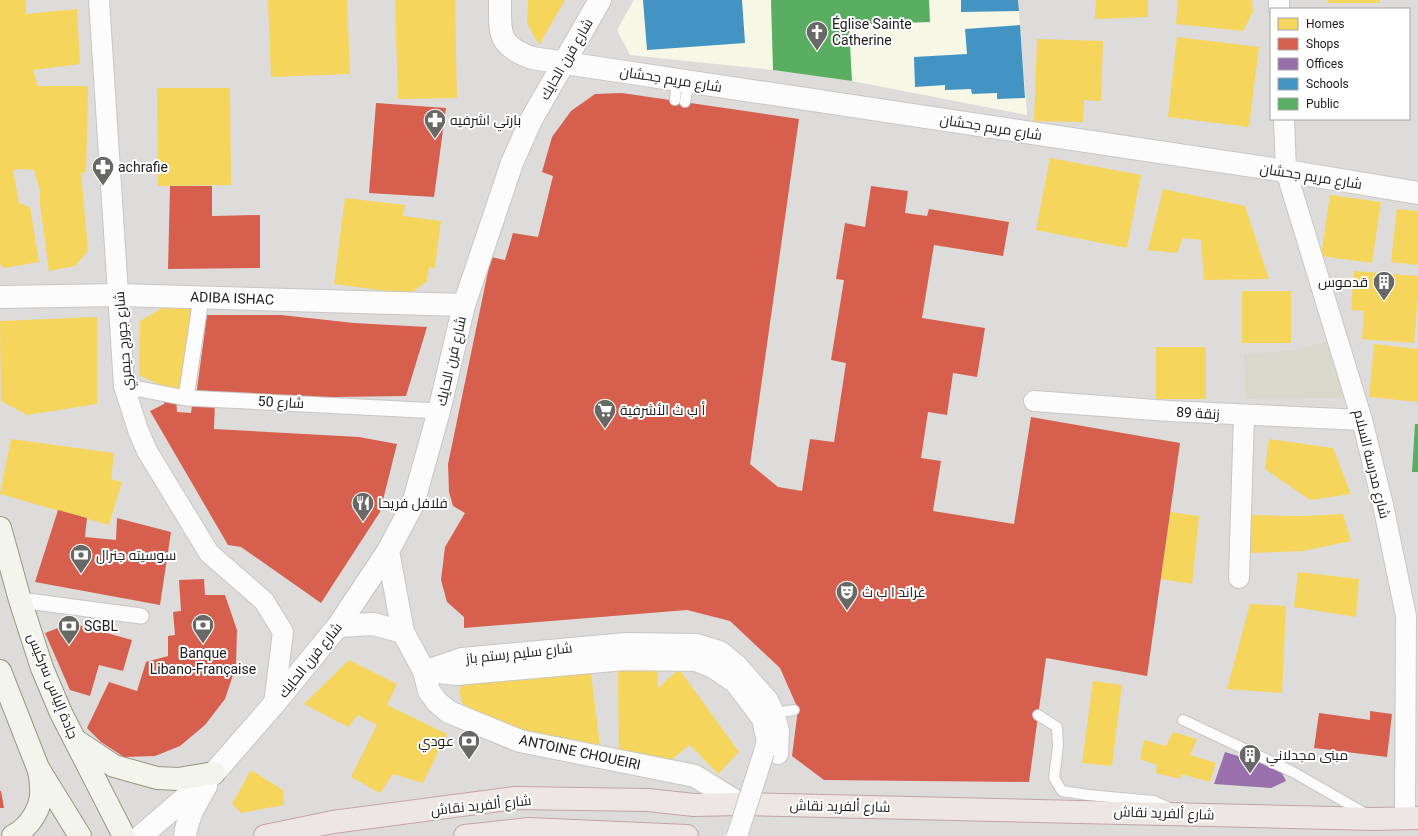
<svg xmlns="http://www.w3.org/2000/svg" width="1418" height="836" viewBox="0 0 1418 836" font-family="Roboto,Cairo,sans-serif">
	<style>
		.residential { fill: #dedcda; fill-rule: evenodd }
		.education { fill: #f7f7e5 }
		.religious { fill: #dddcda }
		.construction { fill: #d8d8cb }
		.homes { fill: #f6d55c }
		.shops { fill: #d6604d }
		.offices { fill: #9970ab }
		.schools { fill: #4393c3 }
		.public { fill: #5aae61 }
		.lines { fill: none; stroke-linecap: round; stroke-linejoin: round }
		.service-casing { stroke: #c7c6c5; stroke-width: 12 }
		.pedestrian-casing { stroke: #c7c6c5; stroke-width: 17 }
		.minor-casing { stroke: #c7c6c5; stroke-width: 22 }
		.tertiary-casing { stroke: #c7c6c5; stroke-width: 24 }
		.secondary-casing { stroke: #969880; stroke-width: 24 }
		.trunk-casing { stroke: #c4a1a9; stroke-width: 24 }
		.service { stroke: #fdfcfc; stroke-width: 10 }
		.pedestrian { stroke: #fdfcfc; stroke-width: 15 }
		.minor { stroke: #fdfcfc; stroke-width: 20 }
		.tertiary { stroke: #fdfcfc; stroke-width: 22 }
		.secondary { stroke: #f3f4ec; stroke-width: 22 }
		.trunk { stroke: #eee6e3; stroke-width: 22 }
		.minor-bridge-casing { stroke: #c7c6c5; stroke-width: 22; stroke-linecap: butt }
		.minor-bridge { stroke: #fdfcfc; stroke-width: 20 }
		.labels { text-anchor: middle; stroke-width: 4; stroke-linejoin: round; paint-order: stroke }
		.poi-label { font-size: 14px; fill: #202020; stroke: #fff; text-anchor: start }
		.street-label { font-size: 14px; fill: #202020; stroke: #fff }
	</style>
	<rect width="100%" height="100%" fill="#efede9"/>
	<path class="residential" d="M 0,0 L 1418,0 L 1418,836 L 0,836 ZM 1271,9 L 1409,9 L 1409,119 L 1271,119 Z"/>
	<path class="education" d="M 634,0 L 1018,0 L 1027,115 L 852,81 L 773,70 L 630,55 L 617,30 Z"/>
	<path class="religious" d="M 1044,239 L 1154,263 L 1124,400 L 1023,383 Z"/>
	<path class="construction" d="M 1329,341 L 1343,398 L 1246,399 L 1244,354 L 1291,351 Z"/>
	<path class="homes" d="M 0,0 L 26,0 L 26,14 L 77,9 L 80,64 L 33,70 L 38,86 L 88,86 L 86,173 L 81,172 L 88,251 L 75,266 L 49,271 L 40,205 L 40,191 L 34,170 L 19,169 L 13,170 L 19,203 L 30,207 L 39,262 L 4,268 L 0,264 Z
		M 268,0 L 347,0 L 350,74 L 271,77 Z
		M 395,0 L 455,0 L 457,98 L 398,99 Z
		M 528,0 L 565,0 L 539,45 L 527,23 Z
		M 1096,0 L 1148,0 L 1148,17 L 1095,19 Z
		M 1178,0 L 1252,0 L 1253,12 L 1243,31 L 1176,24 Z
		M 1328,0 L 1380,0 L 1380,3 L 1328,3 Z
		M 1177,37 L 1259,47 L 1249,127 L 1168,117 Z
		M 1037,39 L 1103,41 L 1101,101 L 1084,100 L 1083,122 L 1034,121 Z
		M 157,88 L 230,88 L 231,185 L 158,186 Z
		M 1050,158 L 1141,175 L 1127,248 L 1036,230 Z
		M 1163,189 L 1245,206 L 1269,279 L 1204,280 L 1201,240 L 1183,238 L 1177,253 L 1148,250 Z
		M 1330,195 L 1381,202 L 1372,263 L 1321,256 Z
		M 345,198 L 405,205 L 403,216 L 441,221 L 435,268 L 429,267 L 427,281 L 410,294 L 334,284 Z
		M 1397,209 L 1418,211 L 1418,265 L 1391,262 Z
		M 1354,271 L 1418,276 L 1418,295 L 1414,343 L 1362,339 L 1364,311 L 1351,310 Z
		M 1242,291 L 1291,291 L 1291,343 L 1242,343 Z
		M 194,307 L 181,395 L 139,375 L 140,321 L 162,308 Z
		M 97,317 L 97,404 L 27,415 L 1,401 L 0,321 Z
		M 1374,344 L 1418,349 L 1418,402 L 1369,397 Z
		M 1156,347 L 1206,347 L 1206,399 L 1156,399 Z
		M 11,439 L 114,453 L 111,479 L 122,482 L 109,525 L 0,494 Z
		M 1269,439 L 1333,448 L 1351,494 L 1310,500 L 1265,469 Z
		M 1170,512 L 1199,516 L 1192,584 L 1161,579 Z
		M 1343,514 L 1351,541 L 1303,551 L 1250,553 L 1249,515 L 1303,516 Z
		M 1298,572 L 1359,579 L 1356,617 L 1294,607 Z
		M 1250,604 L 1286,606 L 1282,693 L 1227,689 Z
		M 349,660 L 397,684 L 387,705 L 447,734 L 423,783 L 393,774 L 380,793 L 351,777 L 377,725 L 358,715 L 348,727 L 304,704 Z
		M 657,666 L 658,688 L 679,669 L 739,752 L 718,774 L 690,745 L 662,767 L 619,761 L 618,667 Z
		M 591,673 L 600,746 L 524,730 L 473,710 L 462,703 L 459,691 L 462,684 Z
		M 1093,681 L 1122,685 L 1112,766 L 1082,763 Z
		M 1173,732 L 1197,739 L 1190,755 L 1216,763 L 1210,782 L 1181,774 L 1180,779 L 1156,773 L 1157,765 L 1140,759 L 1144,740 L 1166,746 Z
		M 251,770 L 283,790 L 284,805 L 241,813 L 232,804 Z"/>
	<path class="shops" d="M 622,93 L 799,119 L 750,464 L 778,487 L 802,491 L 810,439 L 834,442 L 846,363 L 831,360 L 844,280 L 836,279 L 845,223 L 865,227 L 871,186 L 908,191 L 905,213 L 927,216 L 929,209 L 1009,222 L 1003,256 L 934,245 L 922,318 L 985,328 L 977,377 L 953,373 L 947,415 L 928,412 L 921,458 L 941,461 L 933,511 L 1014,524 L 1031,417 L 1180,443 L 1147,676 L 1046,658 L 1029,782 L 824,780 L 792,756 L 798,709 L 780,668 L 730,621 L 687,610 L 464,628 L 464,617 L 447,602 L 441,580 L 445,547 L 465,513 L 453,506 L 449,492 L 448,464 L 491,257 L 505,260 L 513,233 L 538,237 L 553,176 L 542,172 L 552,137 L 571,111 L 595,94 Z
		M 376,103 L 446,108 L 434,197 L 369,193 Z
		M 170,186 L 212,186 L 212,216 L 260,215 L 260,268 L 168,269 Z
		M 207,315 L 281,315 L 354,323 L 427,327 L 406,396 L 267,398 L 196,396 Z
		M 166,395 L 176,397 L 177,412 L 191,413 L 193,399 L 215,400 L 214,429 L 359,437 L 397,444 L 380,512 L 321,603 L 241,547 L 228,545 L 150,411 L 164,404 Z
		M 58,510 L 87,518 L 85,537 L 116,540 L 117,518 L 171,532 L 160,605 L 35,582 Z
		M 204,579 L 205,595 L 225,595 L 237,630 L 236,666 L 225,699 L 205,725 L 180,746 L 155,756 L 124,757 L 101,742 L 87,728 L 109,682 L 137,691 L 146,662 L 168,656 L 168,636 L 175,635 L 173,612 L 181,611 L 179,580 Z
		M 71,623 L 132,640 L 123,671 L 99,665 L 90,696 L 70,690 L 45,633 Z
		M 1370,711 L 1392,714 L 1387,757 L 1314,748 L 1319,713 L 1370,720 Z
		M 0,791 L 1,791 L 4,808 L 0,808 Z"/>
	<path class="offices" d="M 1225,752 L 1280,769 L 1286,781 L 1271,788 L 1214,784 Z"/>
	<path class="schools" d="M 643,0 L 742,0 L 745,43 L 647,50 Z
		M 961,0 L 1018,0 L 1019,11 L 961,12 Z
		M 1020,25 L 1025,98 L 997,99 L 997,93 L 972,94 L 971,89 L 945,90 L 945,85 L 915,87 L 914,57 L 967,54 L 965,29 Z"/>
	<path class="public" d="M 771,0 L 929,0 L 930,22 L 849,25 L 852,81 L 773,70 Z
		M 1415,424 L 1418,424 L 1418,472 L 1412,472 Z"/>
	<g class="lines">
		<g class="service-casing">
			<path id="service" d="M 675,100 L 677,79
				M 685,102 L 689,81
				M 774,713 L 794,710
				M 1038,715 L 1057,727 L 1058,746 L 1054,778 L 1062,791 L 1088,795 L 1154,801 L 1172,809
				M 1183,720 L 1293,772 L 1366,814"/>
		</g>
		<g class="pedestrian-casing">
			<path id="pedestrian" d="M 124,386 L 186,398 L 439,411
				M 186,398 L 201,298
				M 20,600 L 141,616"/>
		</g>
		<g class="minor-casing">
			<path id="minor" d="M 99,0 L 124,386 L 138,430 L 147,451 L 209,553 L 264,601 L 283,632 L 274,704
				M 1279,0 L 1279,9
				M 1284,119 L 1286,171 L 1362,420 L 1383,505 L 1406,616 L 1405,818
				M 1034,401 L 1169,411 L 1362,420
				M 1239,578 L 1244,415
				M 424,671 L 462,658 L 626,643 L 697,644 L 720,651 L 737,665 L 768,700 L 774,713 L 779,730 L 778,754
				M 430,672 L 457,675 L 625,660 L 696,661 L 713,668 L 735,683 L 762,719 L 767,741 L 764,752"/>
		</g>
		<g class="tertiary-casing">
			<path id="tertiary" d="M 500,0 C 500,34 497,45 532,58 L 1286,171 L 1418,193
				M 0,297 L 119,295 L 464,305
				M 388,551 L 403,632 L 424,671 L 429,691 L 437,702 L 449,712 L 520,741 L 695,776 L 740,804
				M 338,626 L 373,624 L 403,632
				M 141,836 L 214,773 L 274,704 L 338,626 L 388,551 L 413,504 L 439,411 L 464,305 L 512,163 L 531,120 L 600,0
				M 185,836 C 187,817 197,802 206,786"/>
		</g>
		<g class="secondary-casing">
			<path id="secondary" d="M 0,528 L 20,600 L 42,668 L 61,713 L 124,836
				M 0,671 L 38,768 L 80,836
				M 75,740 L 114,766 L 157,778 L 178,779 L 214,773
				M 13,836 C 30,827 43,807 41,787 C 41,782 40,776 39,771"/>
		</g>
		<g class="trunk-casing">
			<path id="trunk" d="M 265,836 L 333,822 L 515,798 L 648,800 L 694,805 L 740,804 L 1375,819 L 1418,818
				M 465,836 L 529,829 L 687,836"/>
		</g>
		<use href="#service" class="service"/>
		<use href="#pedestrian" class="pedestrian"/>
		<use href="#minor" class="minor"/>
		<use href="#tertiary" class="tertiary"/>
		<use href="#secondary" class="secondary"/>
		<use href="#trunk" class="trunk"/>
		<g class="minor-bridge-casing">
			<path id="minor-bridge" d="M 737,836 L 764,752"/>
		</g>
		<use href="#minor-bridge" class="minor-bridge"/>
	</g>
	<defs>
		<g id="church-pin" transform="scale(1.15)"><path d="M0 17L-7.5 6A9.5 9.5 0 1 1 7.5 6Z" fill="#686866" stroke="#fff"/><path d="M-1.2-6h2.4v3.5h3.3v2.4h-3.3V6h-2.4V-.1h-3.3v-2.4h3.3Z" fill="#fff"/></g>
		<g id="pharmacy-pin" transform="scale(1.15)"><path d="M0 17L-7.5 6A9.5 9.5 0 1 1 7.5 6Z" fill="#686866" stroke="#fff"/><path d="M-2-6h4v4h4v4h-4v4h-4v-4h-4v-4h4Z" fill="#fff"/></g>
		<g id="building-pin" transform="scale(1.15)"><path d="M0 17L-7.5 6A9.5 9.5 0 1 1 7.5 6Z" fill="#686866" stroke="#fff"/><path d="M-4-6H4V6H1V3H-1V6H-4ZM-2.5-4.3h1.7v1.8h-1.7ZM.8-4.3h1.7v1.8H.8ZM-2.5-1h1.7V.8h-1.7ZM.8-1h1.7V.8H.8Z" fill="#fff"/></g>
		<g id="supermarket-pin" transform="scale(1.15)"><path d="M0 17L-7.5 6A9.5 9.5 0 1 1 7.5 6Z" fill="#686866" stroke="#fff"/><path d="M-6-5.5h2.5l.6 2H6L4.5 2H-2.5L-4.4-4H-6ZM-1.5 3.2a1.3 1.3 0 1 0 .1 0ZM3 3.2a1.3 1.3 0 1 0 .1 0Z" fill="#fff"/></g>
		<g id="restaurant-pin" transform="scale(1.15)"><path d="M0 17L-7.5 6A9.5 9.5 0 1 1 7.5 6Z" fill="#686866" stroke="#fff"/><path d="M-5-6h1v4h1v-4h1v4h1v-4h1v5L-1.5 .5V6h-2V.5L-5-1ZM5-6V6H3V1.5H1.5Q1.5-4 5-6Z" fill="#fff"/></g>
		<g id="bank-pin" transform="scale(1.15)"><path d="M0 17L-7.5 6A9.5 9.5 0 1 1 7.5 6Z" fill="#686866" stroke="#fff"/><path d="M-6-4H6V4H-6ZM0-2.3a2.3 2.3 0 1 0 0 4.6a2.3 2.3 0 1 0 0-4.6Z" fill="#fff"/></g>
		<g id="theatre-pin" transform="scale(1.15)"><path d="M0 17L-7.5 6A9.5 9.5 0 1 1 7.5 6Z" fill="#686866" stroke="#fff"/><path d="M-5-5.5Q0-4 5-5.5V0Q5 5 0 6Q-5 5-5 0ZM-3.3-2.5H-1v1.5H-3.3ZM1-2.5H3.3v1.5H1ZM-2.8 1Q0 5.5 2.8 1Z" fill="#fff"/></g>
	</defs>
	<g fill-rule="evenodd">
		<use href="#church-pin" x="817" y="32"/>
		<use href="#pharmacy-pin" x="435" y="120"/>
		<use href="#pharmacy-pin" x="103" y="167"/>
		<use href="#building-pin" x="1384" y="282"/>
		<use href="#supermarket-pin" x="605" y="410"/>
		<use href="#restaurant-pin" x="363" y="503"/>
		<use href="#bank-pin" x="81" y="555"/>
		<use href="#theatre-pin" x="847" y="592"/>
		<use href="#bank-pin" x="203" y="625"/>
		<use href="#bank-pin" x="69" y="626"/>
		<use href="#bank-pin" x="469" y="741"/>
		<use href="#building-pin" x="1250" y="755"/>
	</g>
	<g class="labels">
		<g class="poi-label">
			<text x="832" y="29">Église Sainte<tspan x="832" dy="16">Catherine</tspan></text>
			<text x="450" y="125">بارتي اشرفيه</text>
			<text x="118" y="172">achrafie</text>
			<text x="1368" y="287" text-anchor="end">قدموس</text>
			<text x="620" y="415">أ ب ث الأشرفية</text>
			<text x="378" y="508">فلافل فريحا</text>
			<text x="96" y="560">سوسيته جنرال</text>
			<text x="862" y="597">غراند ا ب ث</text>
			<text x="84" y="631">SGBL</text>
			<text x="203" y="658" text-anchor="middle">Banque<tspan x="203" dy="16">Libano-Française</tspan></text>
			<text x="454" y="746" text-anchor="end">عودي</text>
			<text x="1266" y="760">مبنى مجدلاني</text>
		</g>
		<g class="street-label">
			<text transform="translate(566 59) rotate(-60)" y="5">شارع فرن الحايك</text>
			<text transform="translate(671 79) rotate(9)" y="5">شارع مريم جحشان</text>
			<text transform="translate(991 127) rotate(9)" y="5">شارع مريم جحشان</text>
			<text transform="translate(1311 176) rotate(9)" y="5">شارع مريم جحشان</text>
			<text transform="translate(232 298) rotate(2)" y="5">ADIBA ISHAC</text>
			<text transform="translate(123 341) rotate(-95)" y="5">شارع جورج حيمري</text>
			<text transform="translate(451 361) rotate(-77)" y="5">شارع فرن الحايك</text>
			<text transform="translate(281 402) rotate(3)" y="5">شارع 50</text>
			<text transform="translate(1198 413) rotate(3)" y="5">زنقة 89</text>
			<text transform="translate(1372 464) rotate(76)" y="5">شارع مدرسة السلام</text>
			<text transform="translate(519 653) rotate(-6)" y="5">شارع سليم رستم باز</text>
			<text transform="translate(310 660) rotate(-51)" y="5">شارع فرن الحايك</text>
			<text transform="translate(53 686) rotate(68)" y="5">جادة إلياس سركيس</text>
			<text transform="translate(580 752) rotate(12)" y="5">ANTOINE CHOUEIRI</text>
			<text transform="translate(481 805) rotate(-6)" y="5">شارع ألفريد نقاش</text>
			<text transform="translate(840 806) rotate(1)" y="5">شارع ألفريد نقاش</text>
			<text transform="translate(1164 813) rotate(2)" y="5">شارع ألفريد نقاش</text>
		</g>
	</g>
	<rect x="1270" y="8" width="140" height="112" fill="#ffffff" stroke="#a6a6a6"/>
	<rect x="1278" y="18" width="20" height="12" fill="#f6d55c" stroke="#a6a6a6"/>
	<text x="1306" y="28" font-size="12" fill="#202020">Homes</text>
	<rect x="1278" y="38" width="20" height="12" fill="#d6604d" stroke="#a6a6a6"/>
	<text x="1306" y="48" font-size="12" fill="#202020">Shops</text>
	<rect x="1278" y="58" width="20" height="12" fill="#9970ab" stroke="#a6a6a6"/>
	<text x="1306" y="68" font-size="12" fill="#202020">Offices</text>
	<rect x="1278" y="78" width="20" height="12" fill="#4393c3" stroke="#a6a6a6"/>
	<text x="1306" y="88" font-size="12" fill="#202020">Schools</text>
	<rect x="1278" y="98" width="20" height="12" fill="#5aae61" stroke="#a6a6a6"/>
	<text x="1306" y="108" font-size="12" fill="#202020">Public</text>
</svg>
